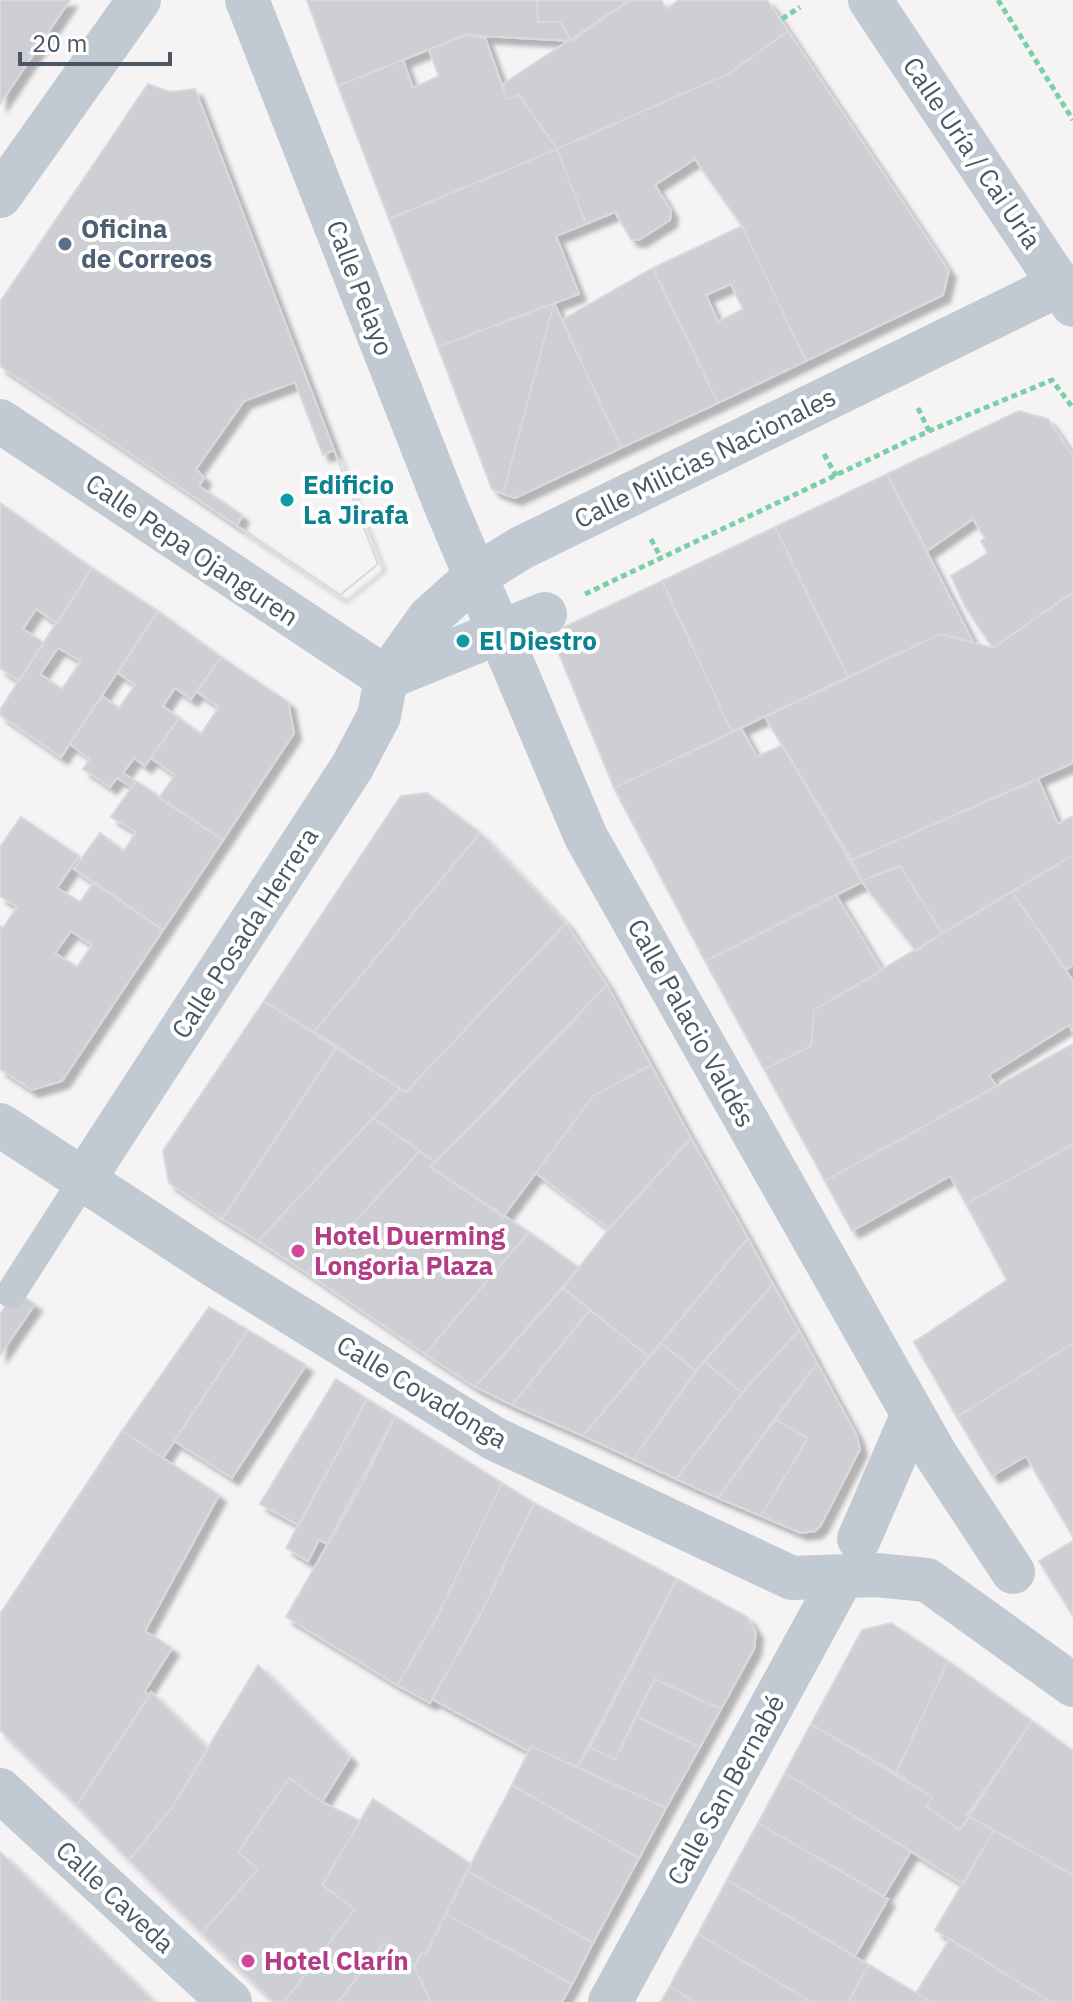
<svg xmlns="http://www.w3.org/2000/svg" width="1073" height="2002" viewBox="0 0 1073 2002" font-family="'IBM Plex Sans',sans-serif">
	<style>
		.building { fill: #cdcfd5; stroke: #d7d9de; stroke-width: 2; fill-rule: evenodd; filter: url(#shadow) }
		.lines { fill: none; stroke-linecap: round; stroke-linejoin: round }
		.path { stroke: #7ad0a6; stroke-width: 5; stroke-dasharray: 6 4; stroke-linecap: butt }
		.service { stroke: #c1cad2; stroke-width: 30 }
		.pedestrian { stroke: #c1cad2; stroke-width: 44 }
		.minor { stroke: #c1cad2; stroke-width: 44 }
		.tertiary { stroke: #c1cad2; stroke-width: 44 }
		.service-dot { fill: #5c6f8a; stroke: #fff; stroke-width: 3 }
		.culture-dot { fill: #0f9aa8; stroke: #fff; stroke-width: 3 }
		.hotel-dot { fill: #d1479c; stroke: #fff; stroke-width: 3 }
		.labels { text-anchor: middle; stroke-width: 8; stroke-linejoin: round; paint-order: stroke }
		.street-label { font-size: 26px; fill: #4a5661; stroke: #fff }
		.service-label { font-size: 26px; font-weight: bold; fill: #4e5e75; stroke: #fff; text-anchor: start }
		.culture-label { font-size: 26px; font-weight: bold; fill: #0d838f; stroke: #fff; text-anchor: start }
		.hotel-label { font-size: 26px; font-weight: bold; fill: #b23c85; stroke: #fff; text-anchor: start }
	</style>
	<defs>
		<filter id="shadow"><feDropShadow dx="7" dy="7" stdDeviation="2" flood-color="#0004"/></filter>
	</defs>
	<rect width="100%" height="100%" fill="#f5f3f3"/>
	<path class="building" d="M 0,0 L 70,0 L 0,104 Z
		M 307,0 L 537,0 L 538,22 L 560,22 L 572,41 L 465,35 L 338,86 Z
		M 537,0 L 630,0 L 572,41 L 560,22 L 538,22 Z
		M 630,0 L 661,0 L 666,9 L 679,0 L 767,0 L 788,31 L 728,74 L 557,149 L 519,95 L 507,99 L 502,85 Z
		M 788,31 L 949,271 L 943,295 L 806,361 L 742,226 L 695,159 L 655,185 L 671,211 L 670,220 L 639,240 L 631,239 L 615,212 L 586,224 L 557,149 L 728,74 Z
		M 465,35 L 485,38 L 507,99 L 519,95 L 557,149 L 389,219 L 338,86 L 403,60 L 413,88 L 439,76 L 429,50 Z
		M 148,84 L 170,92 L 195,89 L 378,564 L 340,595 L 0,366 L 0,302 Z
		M 557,149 L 586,224 L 556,236 L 579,294 L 438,347 L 389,219 Z
		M 742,226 L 806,361 L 718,403 L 653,268 ZM 731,284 L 743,309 L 718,322 L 706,295 Z
		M 653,268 L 718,403 L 621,448 L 562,320 Z
		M 554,303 L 621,448 L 515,498 L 503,494 Z
		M 554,303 L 503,494 L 492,489 L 438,347 Z
		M 295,382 L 323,455 L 334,450 L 378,564 L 340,595 L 237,526 L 242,515 L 199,486 L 204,478 L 196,469 L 244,401 Z
		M 1019,411 L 1048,419 L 1073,456 L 1073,592 L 993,648 L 966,608 L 951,576 L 988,553 L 981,541 L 985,538 L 973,519 L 927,551 L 887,474 Z
		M 887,474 L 973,642 L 940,634 L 848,677 L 775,527 Z
		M 0,503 L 92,568 L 57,623 L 36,609 L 23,629 L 44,643 L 19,681 L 0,668 Z
		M 775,527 L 848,677 L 732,732 L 662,581 Z
		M 92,568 L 158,611 L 61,757 L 0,715 L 0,710 ZM 58,648 L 81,661 L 62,689 L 40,674 Z
		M 662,581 L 732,732 L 614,788 L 555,644 L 564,627 Z
		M 1073,592 L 1073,763 L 852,860 L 765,717 L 940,634 L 993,648 Z
		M 158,611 L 221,657 L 191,699 L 175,688 L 163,706 L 179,718 L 145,766 L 134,758 L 123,773 L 136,781 L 132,787 L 117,778 L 110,787 L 83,769 L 90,759 L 70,744 L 102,696 L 119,708 L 135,685 L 118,673 Z
		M 221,657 L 288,702 L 294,733 L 223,840 L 159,798 L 175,775 L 151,758 L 179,718 L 201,734 L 219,707 L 197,692 Z
		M 741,728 L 757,757 L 782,745 L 862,882 L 705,961 L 614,788 Z
		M 1038,779 L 1058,824 L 1073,816 L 1073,855 L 942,933 L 900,866 L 861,881 L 852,860 Z
		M 136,781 L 223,840 L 163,930 L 74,869 L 100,833 L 124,851 L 136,832 L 111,817 Z
		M 427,793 L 480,833 L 313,1033 L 264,1001 L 401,796 Z
		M 21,817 L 79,856 L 57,888 L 80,902 L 94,882 L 163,930 L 62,1081 L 32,1090 L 0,1069 L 0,926 L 3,928 L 17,907 L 0,896 L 0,847 ZM 71,931 L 92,945 L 77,967 L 55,953 Z
		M 480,833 L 566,923 L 406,1092 L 313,1033 Z
		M 1073,855 L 1073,965 L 1066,970 L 1012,892 Z
		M 900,866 L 942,933 L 916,951 L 861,881 Z
		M 1012,892 L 1073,981 L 1073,1033 L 1069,1025 L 989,1075 L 996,1086 L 825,1181 L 764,1069 L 811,1046 L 814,1010 Z
		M 836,895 L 882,971 L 814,1010 L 811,1046 L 764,1069 L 705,961 Z
		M 566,923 L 607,985 L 494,1104 L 435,1162 L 373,1118 L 400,1089 L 406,1092 Z
		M 607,985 L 651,1065 L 593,1096 L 503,1217 L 430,1167 Z
		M 264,1001 L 337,1046 L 222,1219 L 169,1183 L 163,1151 Z
		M 1073,1044 L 1073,1144 L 966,1204 L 950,1176 L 852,1231 L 825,1181 Z
		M 337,1046 L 400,1089 L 258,1241 L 222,1219 Z
		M 651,1065 L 691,1138 L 609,1229 L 536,1173 L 593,1096 Z
		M 373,1118 L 420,1151 L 307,1273 L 258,1241 Z
		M 691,1138 L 748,1238 L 649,1357 L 563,1288 L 617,1219 Z
		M 1073,1144 L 1073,1343 L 957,1417 L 914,1342 L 1007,1280 L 966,1204 Z
		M 420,1151 L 435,1162 L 430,1167 L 529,1232 L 425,1354 L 307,1273 Z
		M 529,1232 L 579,1268 L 475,1387 L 425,1354 Z
		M 748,1238 L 773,1284 L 696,1371 L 661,1343 Z
		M 773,1284 L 799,1330 L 742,1393 L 704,1361 Z
		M 563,1288 L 590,1310 L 512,1405 L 475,1387 Z
		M 15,1292 L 35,1304 L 0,1355 L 0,1314 Z
		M 209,1307 L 248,1330 L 163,1458 L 122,1431 Z
		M 590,1310 L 649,1357 L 583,1436 L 512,1405 Z
		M 248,1330 L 306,1365 L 232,1478 L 174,1441 Z
		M 799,1330 L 817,1363 L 718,1498 L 676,1479 L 742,1393 Z
		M 661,1343 L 696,1371 L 633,1459 L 583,1436 Z
		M 1073,1343 L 1073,1537 L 1026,1456 L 992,1476 L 957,1417 Z
		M 704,1361 L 742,1393 L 676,1479 L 633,1459 Z
		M 817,1363 L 857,1436 L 860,1449 L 821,1525 L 815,1531 L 801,1533 L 761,1516 L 808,1438 L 774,1419 Z
		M 336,1379 L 367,1399 L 298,1525 L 260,1504 Z
		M 367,1399 L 395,1416 L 327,1544 L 319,1540 L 308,1561 L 286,1548 Z
		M 395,1416 L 502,1483 L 435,1621 L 397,1685 L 286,1617 L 363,1483 Z
		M 774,1419 L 808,1438 L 761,1516 L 718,1498 Z
		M 122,1431 L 219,1495 L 145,1631 L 172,1648 L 145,1691 L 149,1696 L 77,1805 L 0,1730 L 0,1614 Z
		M 502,1483 L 534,1503 L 484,1607 L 430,1703 L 397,1685 L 435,1621 Z
		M 534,1503 L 677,1579 L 577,1767 L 531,1746 L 528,1751 L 432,1699 L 484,1607 Z
		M 1073,1541 L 1073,1616 L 1039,1561 Z
		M 677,1579 L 747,1617 L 756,1632 L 754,1649 L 721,1709 L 655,1679 L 615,1760 L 590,1747 Z
		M 891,1623 L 948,1661 L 896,1773 L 811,1724 L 862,1630 Z
		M 948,1661 L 1032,1721 L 960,1830 L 926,1806 L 932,1797 L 896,1773 Z
		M 258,1665 L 350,1757 L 322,1802 L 289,1778 L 238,1852 L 258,1869 L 202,1933 L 129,1860 L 171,1809 Z
		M 655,1679 L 721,1709 L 700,1747 L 636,1716 Z
		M 151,1692 L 208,1749 L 171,1809 L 129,1860 L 77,1805 Z
		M 636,1716 L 700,1747 L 666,1808 L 577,1767 L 590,1747 L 615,1760 Z
		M 1032,1721 L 1073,1751 L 1073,1875 L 967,1815 Z
		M 811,1724 L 932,1797 L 926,1806 L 960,1830 L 970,1817 L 994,1830 L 963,1884 L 785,1773 Z
		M 531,1746 L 666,1808 L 639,1858 L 512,1785 Z
		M 785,1773 L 911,1851 L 884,1896 L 758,1823 Z
		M 289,1778 L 322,1802 L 360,1821 L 322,1885 L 355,1909 L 284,2002 L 274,2002 L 202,1933 L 258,1869 L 238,1852 Z
		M 512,1785 L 639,1858 L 593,1943 L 467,1871 Z
		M 373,1799 L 471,1864 L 426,1954 L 423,1952 L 414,1966 L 384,1943 L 338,2002 L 284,2002 L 355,1909 L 322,1885 Z
		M 758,1823 L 888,1899 L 855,1956 L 727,1880 Z
		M 994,1830 L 1073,1875 L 1073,2002 L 1051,2002 L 935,1930 Z
		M 0,1852 L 57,1907 L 154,2002 L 0,2002 Z
		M 467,1871 L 593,1943 L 572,1984 L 446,1914 Z
		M 727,1880 L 869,1965 L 848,2002 L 811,2002 L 698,1934 Z
		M 446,1914 L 572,1984 L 562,2002 L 431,2002 L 414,1966 L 423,1952 L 426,1954 Z
		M 698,1934 L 811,2002 L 694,2002 L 670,1986 Z
		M 950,1939 L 1051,2002 L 931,2002 L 916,1993 Z
		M 384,1943 L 414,1966 L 431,2002 L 338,2002 Z
		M 869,1965 L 916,1993 L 931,2002 L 848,2002 Z
		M 670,1986 L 694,2002 L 661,2002 Z"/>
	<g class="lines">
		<path class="path" d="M 998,0 L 1073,120
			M 782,19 L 800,7
			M 918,408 L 929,431
			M 824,454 L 836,476
			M 651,539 L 661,558
			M 585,594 L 929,431 L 1052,380 L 1073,408"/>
		<path class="service" d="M 11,1293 L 84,1179"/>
		<path class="pedestrian" d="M 247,0 L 445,504 L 586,837 L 936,1455 L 1013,1572
			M 0,196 L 139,0
			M 386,678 L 429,618 L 476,576 L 521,548 L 1059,285
			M 386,678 L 545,614
			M 859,1539 L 913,1414
			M 0,1790 L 230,2002
			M 610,2002 L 841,1579"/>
		<path class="minor" d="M 0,421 L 386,678 L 379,716 L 352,767 L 84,1179"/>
		<path class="tertiary" d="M 870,0 L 1073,305
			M 0,1125 L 212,1264 L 495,1439 L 792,1578 L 876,1575 L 927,1580 L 1073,1685"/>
	</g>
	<circle class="service-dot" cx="65" cy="244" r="8"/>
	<g class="culture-dot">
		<circle cx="287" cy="500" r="8"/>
		<circle cx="463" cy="641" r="8"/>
	</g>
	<g class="hotel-dot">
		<circle cx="298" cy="1251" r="8"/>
		<circle cx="248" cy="1961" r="8"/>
	</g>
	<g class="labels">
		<g class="street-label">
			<text transform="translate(972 153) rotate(56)" y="9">Calle Uría / Cai Uría</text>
			<text transform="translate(360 288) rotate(69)" y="9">Calle Pelayo</text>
			<text transform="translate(705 458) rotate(-26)" y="9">Calle Milicias Nacionales</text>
			<text transform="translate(192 550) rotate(34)" y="9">Calle Pepa Ojanguren</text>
			<text transform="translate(245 933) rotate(-57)" y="9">Calle Posada Herrera</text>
			<text transform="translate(691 1023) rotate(61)" y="9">Calle Palacio Valdés</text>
			<text transform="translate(422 1392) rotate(31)" y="9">Calle Covadonga</text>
			<text transform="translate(726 1790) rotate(-61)" y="9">Calle San Bernabé</text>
			<text transform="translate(115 1897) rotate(43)" y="9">Calle Caveda</text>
		</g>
		<g class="service-label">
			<text x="81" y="238">Oficina<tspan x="81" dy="30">de Correos</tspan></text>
		</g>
		<g class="culture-label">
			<text x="303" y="494">Edificio<tspan x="303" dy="30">La Jirafa</tspan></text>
			<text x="479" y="650">El Diestro</text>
		</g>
		<g class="hotel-label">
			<text x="314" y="1245">Hotel Duerming<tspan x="314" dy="30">Longoria Plaza</tspan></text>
			<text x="264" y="1970">Hotel Clarín</text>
		</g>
	</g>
	<path d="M20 52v12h150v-12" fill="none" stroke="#4a5661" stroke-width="4"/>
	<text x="32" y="52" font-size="24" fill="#4a5661" stroke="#ffffff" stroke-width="6" paint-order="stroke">20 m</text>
</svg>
